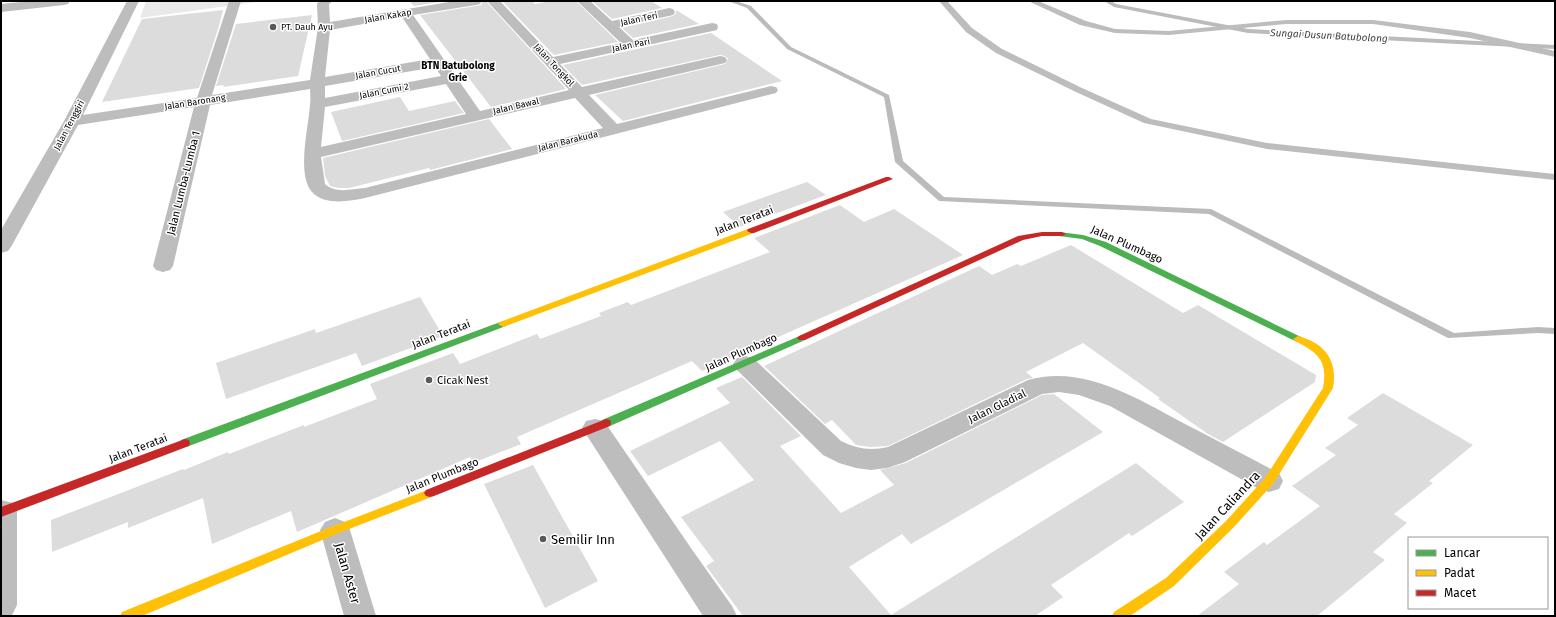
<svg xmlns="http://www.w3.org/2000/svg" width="1556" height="617" viewBox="0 0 1556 617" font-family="'Fira Sans',sans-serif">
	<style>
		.green { fill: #e9e9e9 }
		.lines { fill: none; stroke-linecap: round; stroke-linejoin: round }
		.stream { fill: #bbb; fill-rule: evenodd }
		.building { fill: #dcdcdc }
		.lane { fill: #bdbdbd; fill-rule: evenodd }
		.street { fill: #bdbdbd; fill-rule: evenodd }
		.fast { fill: #4caf50; fill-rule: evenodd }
		.slow { fill: #ffc107; fill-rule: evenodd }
		.jam { fill: #c62828; fill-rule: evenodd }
		.poi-dot { fill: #595959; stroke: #fff; stroke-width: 1.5 }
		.labels { text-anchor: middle; stroke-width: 3; stroke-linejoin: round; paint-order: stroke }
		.far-street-label { font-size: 9px; fill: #000; stroke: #fff }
		.far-poi-label { font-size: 9px; fill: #000; stroke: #fff; text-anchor: start }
		.far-water-label { font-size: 10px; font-style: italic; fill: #3f3f3f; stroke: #fff }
		.far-neighbourhood-label { font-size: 10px; font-weight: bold; fill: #000; stroke: #fff }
		.street-label { font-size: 11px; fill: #000; stroke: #fff }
		.poi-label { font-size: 11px; fill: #000; stroke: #fff; text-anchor: start }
		.near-street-label { font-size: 13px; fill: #000; stroke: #fff }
		.near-poi-label { font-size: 13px; fill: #000; stroke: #fff; text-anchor: start }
	</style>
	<rect width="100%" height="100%" fill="#fff"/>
	<path class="green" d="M 146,1 L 263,1 L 140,18 Z"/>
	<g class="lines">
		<path class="stream" d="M 728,1 L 736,1 L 751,6 L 791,47 L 889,95 L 903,161 L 944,197 L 1211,209 L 1454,333 L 1538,327 L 1555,328 L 1555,334 L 1538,333 L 1448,338 L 1209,214 L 939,201 L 895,162 L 884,97 L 787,49 L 747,8 Z
			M 1104,1 L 1111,1 L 1116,4 L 1248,29 L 1555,45 L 1555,49 L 1248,33 L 1114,7 Z"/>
	</g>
	<path class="building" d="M 409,1 L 446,1 L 414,6 Z
		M 483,1 L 486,1 L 566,89 L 491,107 L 420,15 L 476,6 L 481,5 Z
		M 502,1 L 532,1 L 535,4 L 550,1 L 576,1 L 618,42 L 554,55 Z
		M 592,1 L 651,1 L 662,8 L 612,19 Z
		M 223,10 L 219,26 L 199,88 L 102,102 L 142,19 Z
		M 676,10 L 699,24 L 633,38 L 622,28 L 673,16 L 676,13 Z
		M 312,15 L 298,76 L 223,87 L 224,85 L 216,86 L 236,24 Z
		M 711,33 L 782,81 L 623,121 L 595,95 L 725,64 L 728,59 L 725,56 L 720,55 L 582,85 L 563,65 Z
		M 400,97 L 409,111 L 455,101 L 464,113 L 342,141 L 331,112 Z
		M 489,119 L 512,149 L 430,170 L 429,168 L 349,188 L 339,188 L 330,186 L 325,176 L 323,158 Z
		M 807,182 L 826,195 L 740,227 L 723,212 Z
		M 840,205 L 864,222 L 894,209 L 963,255 L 702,371 L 692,361 L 517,437 L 521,444 L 473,463 L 470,457 L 297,532 L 291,511 L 212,544 L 203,498 L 128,528 L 128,522 L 52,552 L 51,520 L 183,469 L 184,470 L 228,452 L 229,454 L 304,425 L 304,427 L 377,399 L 370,384 L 453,353 L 460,364 L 537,334 L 540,339 L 601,316 L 599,313 L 628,302 L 631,305 L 770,252 L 754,238 Z
		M 1071,245 L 1183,313 L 1198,305 L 1316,375 L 1315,382 L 1223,442 L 1208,434 L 1158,399 L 1160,398 L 1083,343 L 1026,372 L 1033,378 L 1027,379 L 888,446 L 870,447 L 856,445 L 832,420 L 825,424 L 764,366 L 979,266 L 992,275 L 1017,264 L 1021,266 Z
		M 420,297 L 443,336 L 362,366 L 356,353 L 226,399 L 216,363 L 315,329 L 316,333 Z
		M 742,377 L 801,436 L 780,446 L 841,513 L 894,485 L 880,470 L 906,463 L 1042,395 L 1054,394 L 1103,432 L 911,544 L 902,534 L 849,567 L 891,615 L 1136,463 L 1184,502 L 1132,536 L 1129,533 L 1051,585 L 1063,597 L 1035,616 L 743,616 L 706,566 L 714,561 L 681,517 L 754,480 L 720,441 L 648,476 L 630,451 L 730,403 L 716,388 Z
		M 1383,393 L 1473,445 L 1429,481 L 1433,483 L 1394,514 L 1407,523 L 1373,552 L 1385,560 L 1317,616 L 1197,616 L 1239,584 L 1224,572 L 1264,542 L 1267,545 L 1320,506 L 1292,486 L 1336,455 L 1325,448 L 1358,425 L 1347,418 Z
		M 533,465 L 598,581 L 545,608 L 484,484 Z"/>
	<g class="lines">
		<path class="lane" d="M 939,1 L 947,1 L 972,28 L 1002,49 L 1082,88 L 1151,119 L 1267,143 L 1555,174 L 1555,180 L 1267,149 L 1144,123 L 1076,92 L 996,53 L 966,32 Z
			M 1028,1 L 1038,1 L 1086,21 L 1115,29 L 1169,31 L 1286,20 L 1373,20 L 1470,32 L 1555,51 L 1555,57 L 1470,38 L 1373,24 L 1286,24 L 1169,35 L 1115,33 L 1080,25 Z"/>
		<path class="street" d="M 31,1 L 70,1 L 68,4 L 64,5 L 1,12 L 1,4 Z
			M 127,1 L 139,1 L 83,115 L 197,98 L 229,1 L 241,1 L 212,95 L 310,80 L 318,27 L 317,4 L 319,1 L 333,1 L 329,4 L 330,22 L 455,1 L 482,1 L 480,4 L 476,5 L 413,15 L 480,111 L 569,90 L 487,1 L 500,1 L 553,57 L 621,43 L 577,1 L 590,1 L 612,21 L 669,8 L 673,9 L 675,12 L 673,15 L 619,27 L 633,40 L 712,23 L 717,24 L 718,27 L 717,30 L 560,64 L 582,87 L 720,56 L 725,57 L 727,60 L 725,63 L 589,95 L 617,124 L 771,86 L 776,87 L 778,90 L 776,93 L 365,198 C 349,201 325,206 312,192 C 296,174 309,126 310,104 C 311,99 310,94 310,89 L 210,105 L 173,266 L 170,270 L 163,272 L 156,270 L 153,266 L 194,107 L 78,125 L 11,247 L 8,251 L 1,253 L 1,230 L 64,121 ZM 402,17 L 430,59 L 325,77 L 330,30 ZM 435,67 L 441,76 L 325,98 L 325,86 ZM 446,84 L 466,114 L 321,147 L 325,107 ZM 575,98 L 603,128 L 365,188 C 351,189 336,194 325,184 L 321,157 Z
			M 745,356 L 753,358 L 841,441 C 857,449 871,451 888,447 L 1028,380 C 1085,364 1139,400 1187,425 C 1218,441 1248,457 1279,473 L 1283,481 L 1279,489 L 1269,492 L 1259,489 L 1110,406 L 1079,395 L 1059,392 L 1042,394 L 905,462 L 887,468 L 871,470 L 856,468 L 839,463 L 823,455 L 737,370 L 733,364 L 737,358 Z
			M 595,419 L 604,421 L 693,551 L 732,606 L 737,616 L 703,616 L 582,428 L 586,421 Z
			M 1,500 L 13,503 L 17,511 L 17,605 L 12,615 L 1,616 Z
			M 335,518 L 345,522 L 350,530 L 376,616 L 344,616 L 320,530 L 325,522 Z"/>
		<path class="fast" d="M 1059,232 L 1083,235 L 1106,242 L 1301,337 L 1303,339 L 1298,342 L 1295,341 L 1100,246 L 1082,239 L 1059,236 L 1058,234 Z
			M 503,321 L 506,322 L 508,324 L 506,326 L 189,446 L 185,447 L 181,446 L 180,443 L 181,440 Z
			M 802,335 L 807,338 L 805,340 L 610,426 L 602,426 L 601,423 L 602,420 Z"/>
		<path class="slow" d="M 748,229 L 751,229 L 755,231 L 754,233 L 506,326 L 503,327 L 498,324 L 500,322 Z
			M 1298,336 C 1325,343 1338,361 1333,388 L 1273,484 L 1234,527 L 1174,586 L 1130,616 L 1112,616 L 1114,612 L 1166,578 L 1226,521 L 1265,478 L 1323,388 C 1328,360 1318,353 1295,341 L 1293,339 Z
			M 430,489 L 434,490 L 436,493 L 434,496 L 339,533 L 142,616 L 120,616 L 122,612 L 331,527 Z"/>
		<path class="jam" d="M 886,177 L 889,177 L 893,179 L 754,233 L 751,233 L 747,231 L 748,229 Z
			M 1042,232 L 1062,232 L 1066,234 L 1062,236 L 1042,236 L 1023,240 L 805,340 L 799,340 L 797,338 L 799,336 L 1018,236 Z
			M 606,419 L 610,420 L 611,423 L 610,426 L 434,496 L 430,497 L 426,496 L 424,493 L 426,490 Z
			M 185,439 L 189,440 L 190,443 L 189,446 L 1,517 L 1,507 Z"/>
	</g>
	<g class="poi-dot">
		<circle cx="273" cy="27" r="4"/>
		<circle cx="429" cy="380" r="4"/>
		<circle cx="543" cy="539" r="4"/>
	</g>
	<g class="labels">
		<g class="far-street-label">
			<text transform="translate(388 16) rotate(-10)" y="3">Jalan Kakap</text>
			<text transform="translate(639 19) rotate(-12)" y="3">Jalan Teri</text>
			<text transform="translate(631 45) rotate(-12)" y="3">Jalan Pari</text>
			<text transform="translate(554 65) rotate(47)" y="3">Jalan Tongkol</text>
			<text transform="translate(378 72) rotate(-10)" y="3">Jalan Cucut</text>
			<text transform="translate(384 91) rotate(-11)" y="3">Jalan Cumi 2</text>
			<text transform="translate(195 102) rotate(-9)" y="3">Jalan Baronang</text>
			<text transform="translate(516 106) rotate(-13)" y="3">Jalan Bawal</text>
			<text transform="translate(69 125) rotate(-62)" y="3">Jalan Tenggiri</text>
			<text transform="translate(568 141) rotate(-14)" y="3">Jalan Barakuda</text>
		</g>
		<g class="far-poi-label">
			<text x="281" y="30">PT. Dauh Ayu</text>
		</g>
		<g class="far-water-label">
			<text transform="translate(1329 35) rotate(3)" y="4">Sungai Dusun Batubolong</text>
		</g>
		<g class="far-neighbourhood-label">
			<text x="458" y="69">BTN Batubolong<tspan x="458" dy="12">Grie</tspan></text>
		</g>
		<g class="street-label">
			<text transform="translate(183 183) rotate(-76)" y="4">Jalan Lumba-Lumba 1</text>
			<text transform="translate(744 220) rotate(-21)" y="4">Jalan Teratai</text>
			<text transform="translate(1127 244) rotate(24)" y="4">Jalan Plumbago</text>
			<text transform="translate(441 334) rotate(-21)" y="4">Jalan Teratai</text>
			<text transform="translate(741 352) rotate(-24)" y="4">Jalan Plumbago</text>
			<text transform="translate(997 406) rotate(-26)" y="4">Jalan Gladial</text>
			<text transform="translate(138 448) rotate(-21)" y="4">Jalan Teratai</text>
			<text transform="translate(442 475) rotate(-22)" y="4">Jalan Plumbago</text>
		</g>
		<g class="poi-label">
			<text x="437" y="384">Cicak Nest</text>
		</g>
		<g class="near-street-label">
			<text transform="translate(1227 505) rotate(-47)" y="5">Jalan Caliandra</text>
			<text transform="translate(348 573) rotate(74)" y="5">Jalan Aster</text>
		</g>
		<g class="near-poi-label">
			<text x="551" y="544">Semilir Inn</text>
		</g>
	</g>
	<rect width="1556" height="617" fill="none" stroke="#000000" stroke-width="4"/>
	<rect x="1408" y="537" width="140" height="72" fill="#ffffff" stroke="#999999"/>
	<rect x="1416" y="550" width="20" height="6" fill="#4caf50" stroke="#999999"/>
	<text x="1444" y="557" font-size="12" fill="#000000">Lancar</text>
	<rect x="1416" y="570" width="20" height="6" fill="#ffc107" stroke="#999999"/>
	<text x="1444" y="577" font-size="12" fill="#000000">Padat</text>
	<rect x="1416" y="590" width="20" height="6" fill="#c62828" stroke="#999999"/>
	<text x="1444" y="597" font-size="12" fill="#000000">Macet</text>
</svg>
